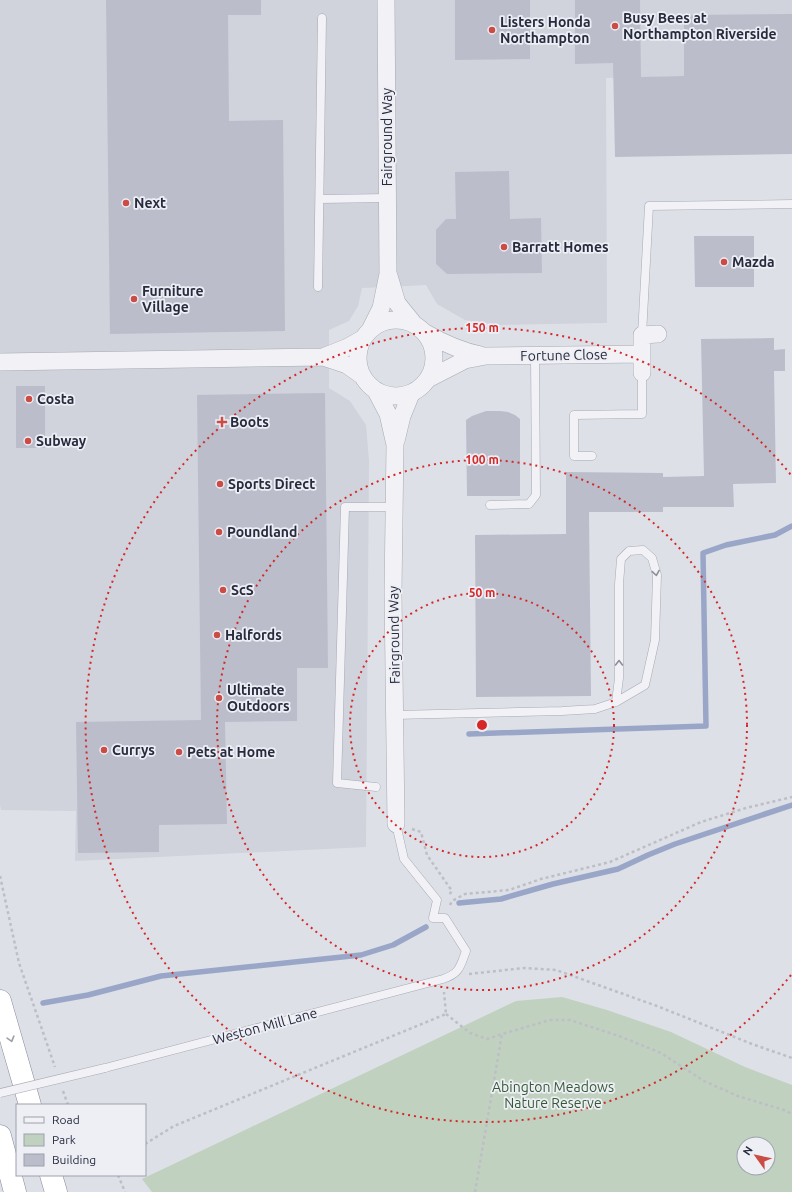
<svg xmlns="http://www.w3.org/2000/svg" width="792" height="1192" viewBox="0 0 792 1192" font-family="Ubuntu,sans-serif">
	<style>
		.built { fill: #d0d2dc }
		.green { fill: #c0d1bf; fill-rule: evenodd }
		.lines { fill: none; stroke-linecap: round; stroke-linejoin: round }
		.stream { stroke: #99a6c7; stroke-width: 5.5 }
		.building { fill: #bbbeca }
		.service-casing { stroke: #a7aab4; stroke-width: 9 }
		.minor-casing { stroke: #a7aab4; stroke-width: 18 }
		.trunk-casing { stroke: #868a9e; stroke-width: 23 }
		.path { stroke: #bdbec6; stroke-width: 2.5; stroke-dasharray: 3 3; stroke-linecap: butt }
		.service { stroke: #f1f1f6; stroke-width: 8 }
		.minor { stroke: #f1f1f6; stroke-width: 17 }
		.trunk { stroke: #fff; stroke-width: 22 }
		.service-bridge-casing { stroke: #a7aab4; stroke-width: 9; stroke-linecap: butt }
		.service-bridge { stroke: #f1f1f6; stroke-width: 8 }
		.oneway { stroke: #8c8e9a }
		.oneway2 { stroke: #9ea0a8 }
		.ring { fill: none; stroke: #d62828; stroke-width: 2; stroke-dasharray: 2 4 }
		.poi-dot { fill: #cb4c44; stroke: #edeff5; stroke-width: 1.5 }
		.labels { text-anchor: middle; stroke-width: 3.5; stroke-linejoin: round; paint-order: stroke }
		.poi-label { font-size: 14px; font-weight: bold; fill: #282b3e; stroke: #edeff5; text-anchor: start }
		.street-label { font-size: 14px; fill: #282b3e; stroke: #edeff5 }
		.park-label { font-size: 14px; fill: #355936; stroke: #edeff5 }
		.centre { fill: #d62828; stroke: #edeff5; stroke-width: 2 }
		.ring-label { font-size: 12px; text-anchor: middle; font-weight: bold; fill: #d62828; stroke: #edeff5; stroke-width: 3.5; stroke-linejoin: round; paint-order: stroke }
	</style>
	<rect width="100%" height="100%" fill="#dee0e7"/>
	<path class="built" d="M 0,0 L 792,0 L 792,74 L 606,78 L 607,323 L 499,325 L 465,320 L 437,304 L 426,285 L 362,288 L 358,306 L 349,321 L 329,330 L 329,388 L 350,401 L 366,425 L 369,461 L 366,847 L 75,861 L 76,811 L 1,810 L 0,805 Z"/>
	<path class="green" d="M 562,997 L 607,1010 L 671,1032 L 745,1067 L 792,1085 L 792,1192 L 152,1192 L 142,1179 L 516,1001 ZM 744,1144 L 768,1144 L 768,1168 L 744,1168 Z"/>
	<g class="lines">
		<path class="stream" d="M 469,734 L 706,726 L 703,553 L 726,545 L 775,535 L 792,526
			M 459,903 L 501,899 L 553,884 L 618,869 L 648,855 L 675,844 L 792,805
			M 43,1003 L 88,995 L 161,976 L 361,955 L 393,945 L 426,927"/>
	</g>
	<path class="building" d="M 106,0 L 261,0 L 261,15 L 228,15 L 229,121 L 283,120 L 285,331 L 110,334 Z
		M 455,0 L 530,0 L 530,59 L 455,60 Z
		M 575,0 L 640,0 L 641,77 L 684,76 L 684,15 L 792,14 L 792,154 L 615,157 L 613,63 L 575,64 Z
		M 509,171 L 510,219 L 541,218 L 542,273 L 447,274 L 436,264 L 436,230 L 446,219 L 456,219 L 455,172 Z
		M 694,236 L 754,236 L 754,287 L 695,287 Z
		M 774,338 L 774,350 L 785,349 L 785,371 L 774,371 L 776,483 L 733,484 L 734,507 L 663,507 L 663,512 L 589,512 L 591,696 L 476,697 L 475,535 L 566,534 L 566,472 L 663,473 L 663,477 L 704,476 L 701,339 Z
		M 16,386 L 45,386 L 45,448 L 16,448 Z
		M 325,393 L 328,668 L 297,668 L 297,721 L 225,722 L 227,824 L 159,825 L 159,852 L 78,853 L 76,722 L 201,720 L 197,395 Z
		M 486,411 L 500,411 L 508,412 L 515,415 L 520,419 L 520,496 L 467,496 L 466,420 L 472,416 Z"/>
	<g class="lines">
		<g class="service-casing">
			<path id="service" d="M 320,199 L 387,198
				M 318,287 L 322,18
				M 642,335 L 649,206 L 792,204
				M 592,456 L 574,456 L 574,415 L 642,414 L 642,373
				M 490,505 L 529,504 L 536,495 L 535,356
				M 395,715 L 562,711 L 595,709 L 616,702 L 645,685 L 655,640 L 657,575 L 652,558 L 643,550 L 629,551 L 621,559 L 619,584 L 619,678 L 616,702
				M 376,787 L 337,783 L 345,507 L 394,507
				M 105,1068 L 443,979 C 460,973 460,967 466,951 L 445,918 L 433,918 L 437,900 L 404,859 L 396,824"/>
		</g>
		<g class="minor-casing">
			<path id="minor" d="M 389,276 L 397,303 L 414,324
				M358 358a38 38 0 1 1 76 0a38 38 0 1 1-76 0Z
				M 371,328 L 381,308 L 388,274 L 386,0
				M 424,332 C 443,343 460,351 481,355
				M 323,357 L 348,347 L 362,339
				M 0,362 L 323,357 L 347,365 L 361,375
				M 642,373 L 642,335 L 658,334
				M 428,379 L 465,360 L 486,356 L 642,354
				M 376,391 L 388,414 L 395,445 L 393,593 L 396,824
				M 396,441 L 402,416 L 411,394"/>
		</g>
		<g class="trunk-casing">
			<path id="trunk" d="M 0,1001 L 30,1105
				M 0,1136 L 15,1192
				M 51,1175 L 56,1192"/>
		</g>
		<path class="path" d="M 412,829 L 421,832 L 427,855 L 452,891 L 448,896
			M 0,876 L 19,963 L 55,1067
			M 450,905 L 452,901 L 465,894 L 509,890 L 541,879 L 610,862 L 701,822 L 746,808 L 792,797
			M 469,974 L 524,968 L 556,970 L 657,1006 L 752,1044 L 792,1058
			M 446,1014 L 470,1033 L 487,1039 L 502,1034 L 550,1020 L 570,1020 L 619,1036 L 661,1053 L 704,1081 L 738,1096 L 784,1110 L 792,1114
			M 63,1091 L 68,1105
			M 145,1144 L 174,1126 L 446,1014 L 444,992
			M 118,1175 L 125,1192
			M 475,1192 L 502,1034"/>
		<use href="#service" class="service"/>
		<use href="#minor" class="minor"/>
		<use href="#trunk" class="trunk"/>
		<g class="service-bridge-casing">
			<path id="service-bridge" d="M 0,1093 L 105,1068"/>
		</g>
		<use href="#service-bridge" class="service-bridge"/>
	</g>
	<defs><path id="oneway-chevron" d="M-2-3.5L2.5 0L-2 3.5" fill="none" stroke-width="1.6" stroke-linecap="round" stroke-linejoin="round"/></defs>
	<g class="oneway">
		<use href="#oneway-chevron" transform="translate(656 573) rotate(81)"/>
		<use href="#oneway-chevron" transform="translate(619 663) rotate(-90)"/>
	</g>
	<use class="oneway2" href="#oneway-chevron" transform="translate(11 1039) rotate(74)"/>
	<g class="ring">
		<circle cx="482" cy="725" r="132"/>
		<circle cx="482" cy="725" r="265"/>
		<path d="M791 975A397 397 0 1 1 791 475"/>
	</g>
	<g class="poi-dot">
		<circle cx="615" cy="26" r="4"/>
		<circle cx="492" cy="30" r="4"/>
		<circle cx="126" cy="203" r="4"/>
		<circle cx="504" cy="247" r="4"/>
		<circle cx="724" cy="262" r="4"/>
		<circle cx="134" cy="299" r="4"/>
		<circle cx="29" cy="399" r="4"/>
		<path d="M220 416h4v4h4v4h-4v4h-4v-4h-4v-4h4z"/>
		<circle cx="28" cy="441" r="4"/>
		<circle cx="220" cy="484" r="4"/>
		<circle cx="219" cy="532" r="4"/>
		<circle cx="223" cy="590" r="4"/>
		<circle cx="217" cy="635" r="4"/>
		<circle cx="219" cy="698" r="4"/>
		<circle cx="104" cy="750" r="4"/>
		<circle cx="179" cy="752" r="4"/>
	</g>
	<g class="labels">
		<g class="poi-label">
			<text x="623" y="23">Busy Bees at<tspan x="623" dy="16">Northampton Riverside</tspan></text>
			<text x="500" y="27">Listers Honda<tspan x="500" dy="16">Northampton</tspan></text>
			<text x="134" y="208">Next</text>
			<text x="512" y="252">Barratt Homes</text>
			<text x="732" y="267">Mazda</text>
			<text x="142" y="296">Furniture<tspan x="142" dy="16">Village</tspan></text>
			<text x="37" y="404">Costa</text>
			<text x="230" y="427">Boots</text>
			<text x="36" y="446">Subway</text>
			<text x="228" y="489">Sports Direct</text>
			<text x="227" y="537">Poundland</text>
			<text x="231" y="595">ScS</text>
			<text x="225" y="640">Halfords</text>
			<text x="227" y="695">Ultimate<tspan x="227" dy="16">Outdoors</tspan></text>
			<text x="112" y="755">Currys</text>
			<text x="187" y="757">Pets at Home</text>
		</g>
		<g class="street-label">
			<text transform="translate(387 137) rotate(-90)" y="5">Fairground Way</text>
			<text transform="translate(564 355) rotate(-1)" y="5">Fortune Close</text>
			<text transform="translate(394 635) rotate(-91)" y="5">Fairground Way</text>
			<text transform="translate(265 1026) rotate(-15)" y="5">Weston Mill Lane</text>
		</g>
		<g class="park-label">
			<text x="553" y="1092">Abington Meadows<tspan x="553" dy="16">Nature Reserve</tspan></text>
		</g>
	</g>
	<circle cx="482" cy="725" r="6" class="centre"/>
	<g class="ring-label">
		<text x="482" y="332">150 m</text>
		<text x="482" y="464">100 m</text>
		<text x="482" y="597">50 m</text>
	</g>
	<rect x="16" y="1104" width="130" height="72" fill="#edeff5" stroke="#9ea1ac"/>
	<rect x="24" y="1117" width="20" height="6" fill="#f1f1f6" stroke="#9ea1ac"/>
	<text x="52" y="1124" font-size="12" fill="#282b3e">Road</text>
	<rect x="24" y="1134" width="20" height="12" fill="#c0d1bf" stroke="#9ea1ac"/>
	<text x="52" y="1144" font-size="12" fill="#282b3e">Park</text>
	<rect x="24" y="1154" width="20" height="12" fill="#bbbeca" stroke="#9ea1ac"/>
	<text x="52" y="1164" font-size="12" fill="#282b3e">Building</text>
	<g transform="translate(756 1156) rotate(303)"><circle r="19" fill="#edeff5" stroke="#9ea1ac"/>
	<path d="M0-3L7 15L0 10L-7 15Z" fill="#cb4c44"/>
	<text y="-6" font-size="11" font-weight="bold" text-anchor="middle" fill="#282b3e">N</text>
	</g>
</svg>
